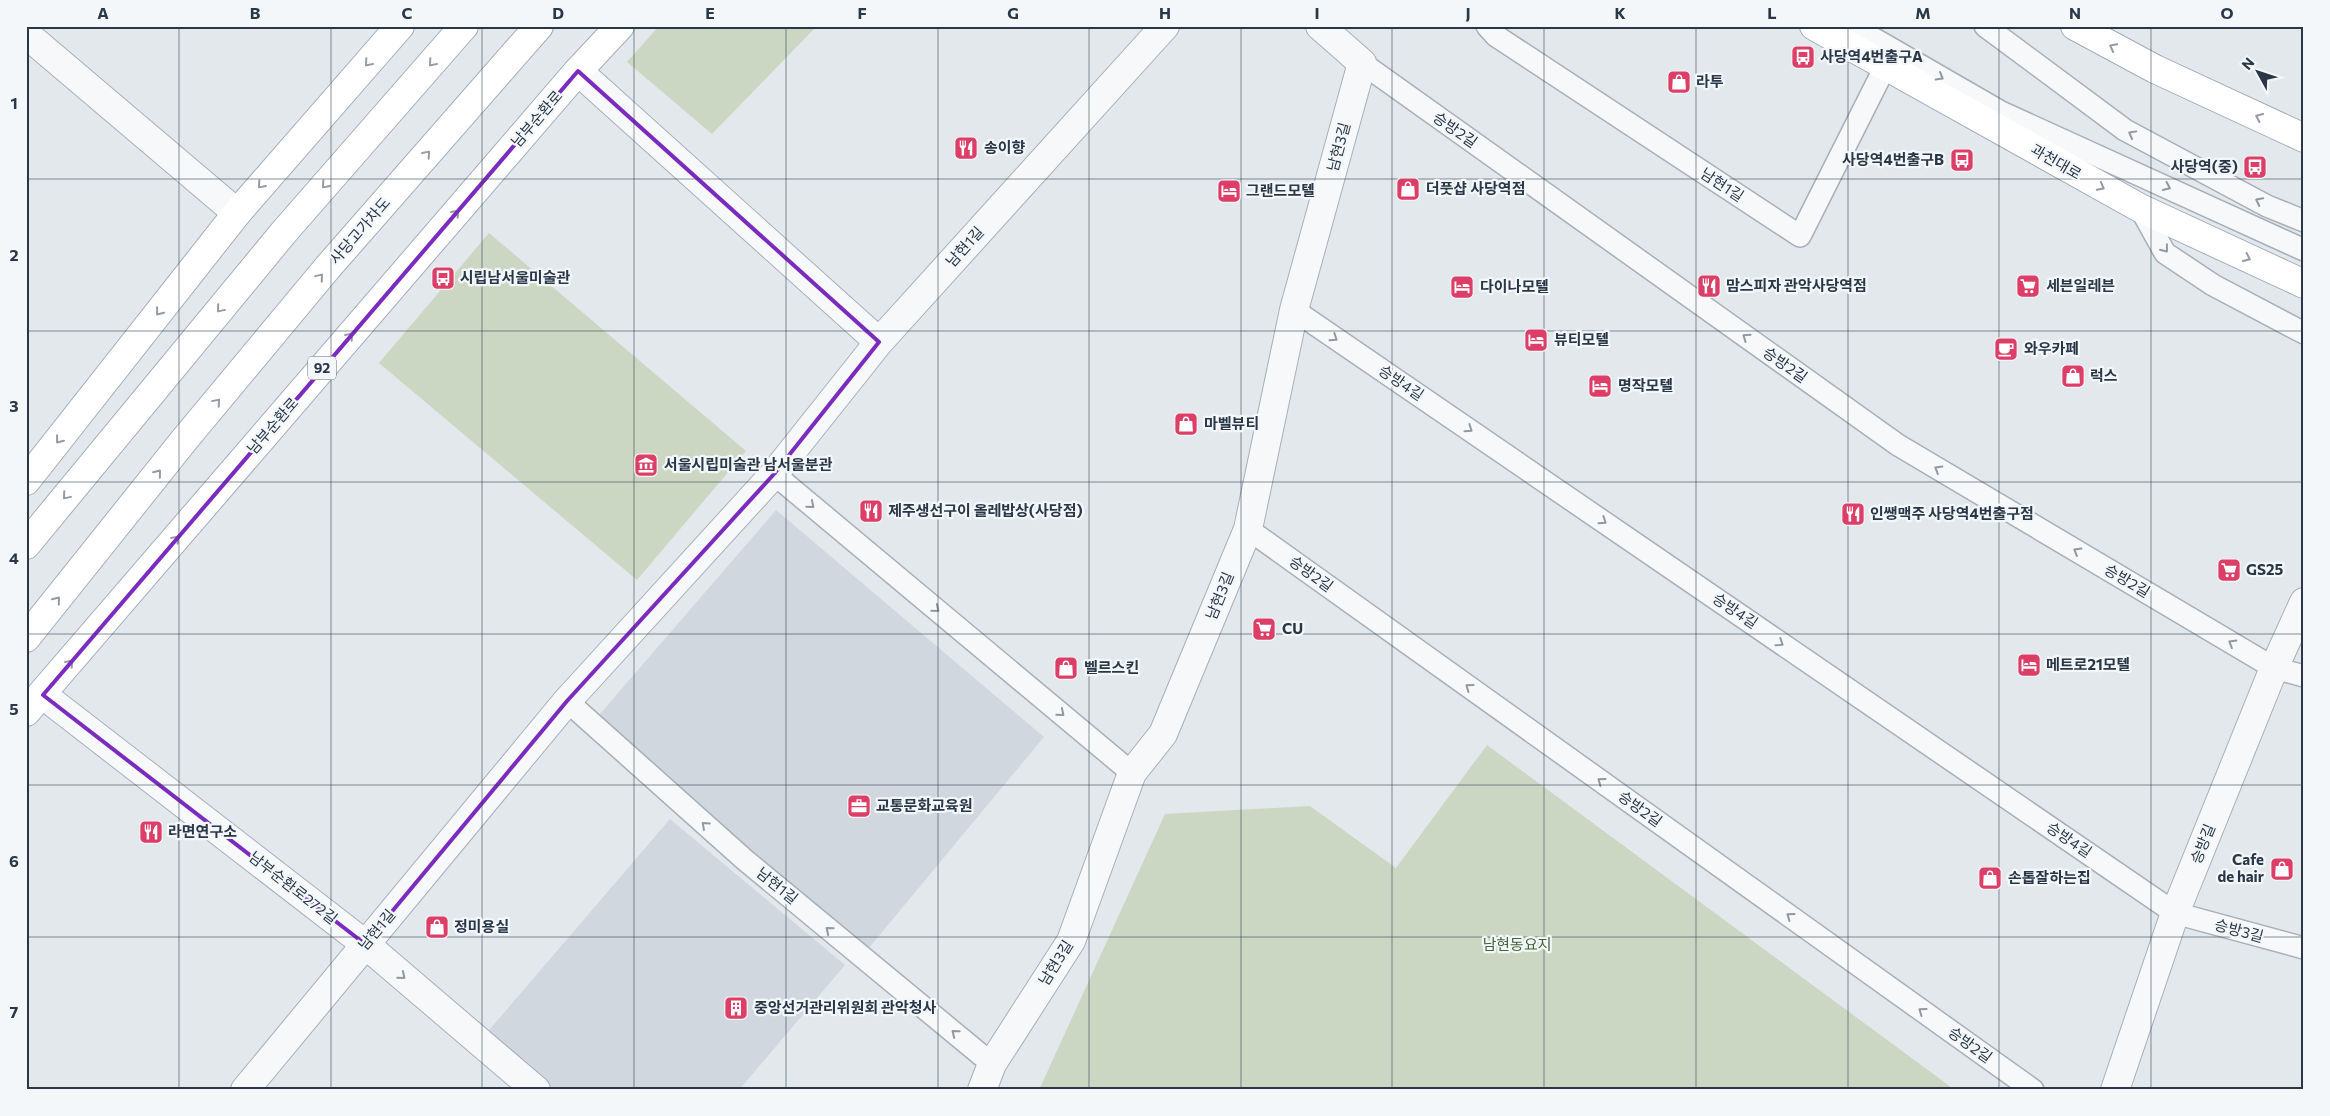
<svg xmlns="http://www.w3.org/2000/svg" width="2330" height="1116" viewBox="0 0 2330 1116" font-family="Commissioner,'Noto Sans KR',sans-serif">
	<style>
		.built { fill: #d1d7df }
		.green { fill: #cbd7c3 }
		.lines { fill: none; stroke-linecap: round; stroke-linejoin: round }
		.service-casing { stroke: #a7afb8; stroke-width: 24 }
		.minor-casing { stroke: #a7afb8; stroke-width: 30 }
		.primary-casing { stroke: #a1aeba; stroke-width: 30 }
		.service { stroke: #f7f8fa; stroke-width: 21 }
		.minor { stroke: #f7f8fa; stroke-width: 28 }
		.primary { stroke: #fff; stroke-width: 28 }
		.oneway { stroke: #949ba3 }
		.oneway2 { stroke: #9098a0 }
		.marked { fill: none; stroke: #7b2cbf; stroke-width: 4; stroke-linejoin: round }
		.grid { fill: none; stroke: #293747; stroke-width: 1; stroke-opacity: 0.55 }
		.labels { text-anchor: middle; stroke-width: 4.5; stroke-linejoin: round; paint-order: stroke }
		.shield { fill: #f3f7f9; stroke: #66717c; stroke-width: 1 }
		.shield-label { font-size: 14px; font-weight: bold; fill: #293747 }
		.poi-label { font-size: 15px; font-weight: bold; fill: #293747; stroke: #f3f7f9; text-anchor: start }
		.street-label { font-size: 15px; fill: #293747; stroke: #f3f7f9 }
		.park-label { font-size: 15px; fill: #436435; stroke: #f3f7f9 }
		.neatline { fill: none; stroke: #293747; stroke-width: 2 }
		.grid-label { font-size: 16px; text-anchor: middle; font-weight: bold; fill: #293747 }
	</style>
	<rect width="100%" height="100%" fill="#e3e8ed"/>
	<path class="built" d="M 776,510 L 1044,737 L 868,949 L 593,722 Z
		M 670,819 L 845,965 L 739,1090 L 547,1090 L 484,1036 Z"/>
	<path class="green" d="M 659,26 L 817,26 L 712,134 L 627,62 Z
		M 489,233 L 746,451 L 637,580 L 379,363 Z
		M 1487,745 L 1955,1090 L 1039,1090 L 1165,814 L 1310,806 L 1396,868 Z"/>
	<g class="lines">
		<g class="service-casing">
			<path id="service" d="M 1487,26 L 1496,36 L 1800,236 L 1886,65
				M 1852,26 L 2001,112 L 2304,250
				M 1985,26 L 2125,130 L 2267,206 L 2304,221
				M 1362,63 L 1898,445 L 2274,668 L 2304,676
				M 2140,208 L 2165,253 L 2213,285 L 2304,333
				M 1294,310 L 2175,913 L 2304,948
				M 774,474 L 1132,773
				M 1248,529 L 2033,1090
				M 567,701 L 745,860 L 992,1064"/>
		</g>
		<g class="minor-casing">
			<path id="minor" d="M 26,34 L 237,213
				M 578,71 L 879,342
				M 43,695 L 365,944 L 536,1090
				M 245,1090 L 567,701 L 774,474 L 879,342 L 1165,26
				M 982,1090 L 992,1064 L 1071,941 L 1132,773 L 1163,734 L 1248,529 L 1294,310 L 1362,63 L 1320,26
				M 2115,1090 L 2175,913 L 2274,668 L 2304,602"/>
		</g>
		<g class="primary-casing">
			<path id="primary" d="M 1814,26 L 2140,208 L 2304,284
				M 2075,26 L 2155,69 L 2304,138
				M 26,481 L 237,213 L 400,26
				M 26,545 L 284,232 L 464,26
				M 26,638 L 185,439 L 328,267 L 539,26
				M 26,712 L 578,71 L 620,26"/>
		</g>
		<use href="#service" class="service"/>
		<use href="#minor" class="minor"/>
		<use href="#primary" class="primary"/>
	</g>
	<defs><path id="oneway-chevron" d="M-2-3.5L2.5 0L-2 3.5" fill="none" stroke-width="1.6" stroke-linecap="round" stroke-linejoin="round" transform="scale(1.25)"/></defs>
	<g class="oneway">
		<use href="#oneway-chevron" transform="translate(2113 47) rotate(-152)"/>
		<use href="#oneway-chevron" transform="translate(368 63) rotate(131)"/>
		<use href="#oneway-chevron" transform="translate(432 63) rotate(131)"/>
		<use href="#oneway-chevron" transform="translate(2259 117) rotate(-155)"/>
		<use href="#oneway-chevron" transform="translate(427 154) rotate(-49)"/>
		<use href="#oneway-chevron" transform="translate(261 185) rotate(131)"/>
		<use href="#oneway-chevron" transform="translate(325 185) rotate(131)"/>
		<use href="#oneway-chevron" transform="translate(2101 187) rotate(28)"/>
		<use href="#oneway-chevron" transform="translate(456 213) rotate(-49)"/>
		<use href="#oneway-chevron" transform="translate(2247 258) rotate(25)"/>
		<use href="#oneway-chevron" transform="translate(320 277) rotate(-50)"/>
		<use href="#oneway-chevron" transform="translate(220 309) rotate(130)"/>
		<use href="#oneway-chevron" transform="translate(159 312) rotate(128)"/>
		<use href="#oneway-chevron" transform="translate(350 336) rotate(-49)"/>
		<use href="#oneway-chevron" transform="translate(217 402) rotate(-50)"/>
		<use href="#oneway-chevron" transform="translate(59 440) rotate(128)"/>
		<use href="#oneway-chevron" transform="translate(158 473) rotate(-51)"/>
		<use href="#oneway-chevron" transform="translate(66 496) rotate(130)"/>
		<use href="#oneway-chevron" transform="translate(176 539) rotate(-49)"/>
		<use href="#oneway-chevron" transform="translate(57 600) rotate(-51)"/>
		<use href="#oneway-chevron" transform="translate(70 663) rotate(-49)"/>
	</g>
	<g class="oneway2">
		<use href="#oneway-chevron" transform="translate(1940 77) rotate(30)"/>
		<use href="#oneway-chevron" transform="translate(2132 134) rotate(-151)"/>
		<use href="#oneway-chevron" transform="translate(2167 187) rotate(25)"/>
		<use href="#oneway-chevron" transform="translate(2259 201) rotate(-153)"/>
		<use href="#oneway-chevron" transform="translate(2165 249) rotate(52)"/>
		<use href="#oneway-chevron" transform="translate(1746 337) rotate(-145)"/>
		<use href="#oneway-chevron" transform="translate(1334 338) rotate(34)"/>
		<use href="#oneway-chevron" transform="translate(1469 429) rotate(34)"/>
		<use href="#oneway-chevron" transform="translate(1938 469) rotate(-149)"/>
		<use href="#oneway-chevron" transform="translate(811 505) rotate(40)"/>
		<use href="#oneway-chevron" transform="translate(1603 521) rotate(34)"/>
		<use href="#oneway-chevron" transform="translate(2077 551) rotate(-149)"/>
		<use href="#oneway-chevron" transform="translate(936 609) rotate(40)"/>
		<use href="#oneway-chevron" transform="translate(1780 643) rotate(34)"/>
		<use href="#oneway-chevron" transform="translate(2232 643) rotate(-149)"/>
		<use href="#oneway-chevron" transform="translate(1469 687) rotate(-144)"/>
		<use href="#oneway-chevron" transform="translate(1061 713) rotate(40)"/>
		<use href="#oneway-chevron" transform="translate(1601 781) rotate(-144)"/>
		<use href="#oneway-chevron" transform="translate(705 825) rotate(-138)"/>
		<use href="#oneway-chevron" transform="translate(1790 916) rotate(-144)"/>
		<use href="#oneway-chevron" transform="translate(829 930) rotate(-141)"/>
		<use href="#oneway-chevron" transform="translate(402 976) rotate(40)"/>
		<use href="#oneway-chevron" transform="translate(1922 1011) rotate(-144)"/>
		<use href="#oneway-chevron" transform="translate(955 1033) rotate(-141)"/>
	</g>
	<path class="marked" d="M 578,71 L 879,342 L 774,474 L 567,701 L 365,944 L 43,695 Z"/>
	<path class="grid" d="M 179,26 L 179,1090M 331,26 L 331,1090M 482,26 L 482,1090M 634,26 L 634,1090M 786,26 L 786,1090M 938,26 L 938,1090M 1089,26 L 1089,1090M 1241,26 L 1241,1090M 1392,26 L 1392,1090M 1544,26 L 1544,1090M 1696,26 L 1696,1090M 1848,26 L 1848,1090M 1999,26 L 1999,1090M 2151,26 L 2151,1090M 26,179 L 2304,179M 26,331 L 2304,331M 26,482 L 2304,482M 26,634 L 2304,634M 26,785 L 2304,785M 26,937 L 2304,937"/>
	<defs>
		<g id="bus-square" transform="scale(1.25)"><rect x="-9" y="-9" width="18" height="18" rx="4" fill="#dc3e68" stroke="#f3f7f9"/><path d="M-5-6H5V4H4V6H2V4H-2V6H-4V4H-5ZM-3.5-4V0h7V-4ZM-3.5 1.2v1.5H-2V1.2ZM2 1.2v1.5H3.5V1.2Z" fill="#fff"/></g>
		<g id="shop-square" transform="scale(1.25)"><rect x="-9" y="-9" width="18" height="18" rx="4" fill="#dc3e68" stroke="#f3f7f9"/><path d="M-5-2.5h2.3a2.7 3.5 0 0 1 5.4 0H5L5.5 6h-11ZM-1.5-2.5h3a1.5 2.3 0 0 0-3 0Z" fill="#fff"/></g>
		<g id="restaurant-square" transform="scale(1.25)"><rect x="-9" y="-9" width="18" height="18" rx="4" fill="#dc3e68" stroke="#f3f7f9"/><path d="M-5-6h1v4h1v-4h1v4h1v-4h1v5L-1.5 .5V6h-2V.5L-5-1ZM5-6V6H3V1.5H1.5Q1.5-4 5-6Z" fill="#fff"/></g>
		<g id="hotel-square" transform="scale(1.25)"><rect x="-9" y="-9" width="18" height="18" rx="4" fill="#dc3e68" stroke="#f3f7f9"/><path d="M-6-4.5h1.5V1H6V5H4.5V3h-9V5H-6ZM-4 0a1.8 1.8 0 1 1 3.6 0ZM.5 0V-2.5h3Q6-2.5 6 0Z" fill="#fff"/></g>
		<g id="supermarket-square" transform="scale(1.25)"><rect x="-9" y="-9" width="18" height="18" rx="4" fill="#dc3e68" stroke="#f3f7f9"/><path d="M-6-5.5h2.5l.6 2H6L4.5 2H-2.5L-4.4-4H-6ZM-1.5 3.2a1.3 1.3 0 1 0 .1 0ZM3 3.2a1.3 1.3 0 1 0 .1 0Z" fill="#fff"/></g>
		<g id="cafe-square" transform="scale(1.25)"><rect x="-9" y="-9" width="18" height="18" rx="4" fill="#dc3e68" stroke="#f3f7f9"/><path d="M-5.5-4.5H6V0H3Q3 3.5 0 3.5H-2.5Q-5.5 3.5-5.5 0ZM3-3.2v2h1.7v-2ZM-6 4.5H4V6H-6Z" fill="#fff"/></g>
		<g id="museum-square" transform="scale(1.25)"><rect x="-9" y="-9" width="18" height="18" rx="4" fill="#dc3e68" stroke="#f3f7f9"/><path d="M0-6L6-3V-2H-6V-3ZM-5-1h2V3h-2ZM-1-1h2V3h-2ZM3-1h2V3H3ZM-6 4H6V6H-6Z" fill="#fff"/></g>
		<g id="office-square" transform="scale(1.25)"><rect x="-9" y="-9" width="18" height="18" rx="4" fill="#dc3e68" stroke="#f3f7f9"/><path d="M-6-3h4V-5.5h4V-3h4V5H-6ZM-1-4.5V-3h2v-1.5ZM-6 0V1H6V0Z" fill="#fff"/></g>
		<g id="building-square" transform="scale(1.25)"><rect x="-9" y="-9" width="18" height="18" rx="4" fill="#dc3e68" stroke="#f3f7f9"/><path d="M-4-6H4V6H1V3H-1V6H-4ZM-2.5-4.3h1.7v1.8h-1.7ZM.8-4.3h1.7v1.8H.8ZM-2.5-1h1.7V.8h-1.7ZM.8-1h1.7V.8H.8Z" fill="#fff"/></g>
	</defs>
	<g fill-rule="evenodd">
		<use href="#bus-square" x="1803" y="57"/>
		<use href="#shop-square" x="1679" y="82"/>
		<use href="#restaurant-square" x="966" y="148"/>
		<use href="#bus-square" x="1962" y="160"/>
		<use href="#bus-square" x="2255" y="167"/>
		<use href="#shop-square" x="1408" y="189"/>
		<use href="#hotel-square" x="1229" y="191"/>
		<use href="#bus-square" x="443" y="278"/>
		<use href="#restaurant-square" x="1709" y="286"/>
		<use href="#supermarket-square" x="2028" y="286"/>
		<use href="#hotel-square" x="1462" y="287"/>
		<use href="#hotel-square" x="1536" y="340"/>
		<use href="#cafe-square" x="2006" y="349"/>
		<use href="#shop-square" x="2073" y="376"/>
		<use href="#hotel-square" x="1600" y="386"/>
		<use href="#shop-square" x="1186" y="424"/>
		<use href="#museum-square" x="646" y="465"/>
		<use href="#restaurant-square" x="871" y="511"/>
		<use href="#restaurant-square" x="1853" y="514"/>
		<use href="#supermarket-square" x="2229" y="570"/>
		<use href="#supermarket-square" x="1264" y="629"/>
		<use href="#hotel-square" x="2029" y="665"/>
		<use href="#shop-square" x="1066" y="668"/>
		<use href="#office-square" x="859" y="806"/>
		<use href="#restaurant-square" x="151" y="832"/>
		<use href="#shop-square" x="2282" y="869"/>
		<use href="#shop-square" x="1990" y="878"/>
		<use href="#shop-square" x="437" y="927"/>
		<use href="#building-square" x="736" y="1008"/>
	</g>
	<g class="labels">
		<rect class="shield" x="308" y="356.5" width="28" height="23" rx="4"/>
		<g class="shield-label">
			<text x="322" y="373">92</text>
		</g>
		<g class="poi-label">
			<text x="1820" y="62">사당역4번출구A</text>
			<text x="1696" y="87">라투</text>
			<text x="984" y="153">송이향</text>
			<text x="1944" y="165" text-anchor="end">사당역4번출구B</text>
			<text x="2238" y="172" text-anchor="end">사당역(중)</text>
			<text x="1426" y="194">더풋샵 사당역점</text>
			<text x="1246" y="196">그랜드모텔</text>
			<text x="460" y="283">시립남서울미술관</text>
			<text x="1726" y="291">맘스피자 관악사당역점</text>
			<text x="2046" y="291">세븐일레븐</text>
			<text x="1480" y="292">다이나모텔</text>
			<text x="1554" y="345">뷰티모텔</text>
			<text x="2024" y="354">와우카페</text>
			<text x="2090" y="381">럭스</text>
			<text x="1618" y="391">명작모텔</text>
			<text x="1204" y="429">마벨뷰티</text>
			<text x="664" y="470">서울시립미술관 남서울분관</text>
			<text x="888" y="516">제주생선구이 올레밥상(사당점)</text>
			<text x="1870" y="519">인쌩맥주 사당역4번출구점</text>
			<text x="2246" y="575">GS25</text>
			<text x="1282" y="634">CU</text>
			<text x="2046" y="670">메트로21모텔</text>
			<text x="1084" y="673">벨르스킨</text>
			<text x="876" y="811">교통문화교육원</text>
			<text x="168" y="837">라면연구소</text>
			<text x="2264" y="865" text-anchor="end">Cafe<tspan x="2264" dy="17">de hair</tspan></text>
			<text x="2008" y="883">손톱잘하는집</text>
			<text x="454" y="932">정미용실</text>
			<text x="754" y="1013">중앙선거관리위원회 관악청사</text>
		</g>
		<g class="street-label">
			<text transform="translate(537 119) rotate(-49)" y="5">남부순환로</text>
			<text transform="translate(1455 130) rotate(35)" y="5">승방2길</text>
			<text transform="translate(1339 147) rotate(-75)" y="5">남현3길</text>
			<text transform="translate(2056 162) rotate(30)" y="5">과천대로</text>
			<text transform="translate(1722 185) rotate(33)" y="5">남현1길</text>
			<text transform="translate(360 231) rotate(-49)" y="5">사당고가차도</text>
			<text transform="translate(965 247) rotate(-48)" y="5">남현1길</text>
			<text transform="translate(1785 365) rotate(35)" y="5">승방2길</text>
			<text transform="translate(1401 383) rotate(34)" y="5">승방4길</text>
			<text transform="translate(273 426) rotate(-49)" y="5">남부순환로</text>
			<text transform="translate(1311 574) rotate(36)" y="5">승방2길</text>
			<text transform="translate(2127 581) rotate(31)" y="5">승방2길</text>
			<text transform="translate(1220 596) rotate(-68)" y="5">남현3길</text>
			<text transform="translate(1735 611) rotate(34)" y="5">승방4길</text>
			<text transform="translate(1640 809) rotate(36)" y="5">승방2길</text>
			<text transform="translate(2069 840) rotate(34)" y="5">승방4길</text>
			<text transform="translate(2203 844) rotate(-68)" y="5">승방길</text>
			<text transform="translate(777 886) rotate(39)" y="5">남현1길</text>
			<text transform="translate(293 888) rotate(38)" y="5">남부순환로272길</text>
			<text transform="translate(377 930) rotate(-50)" y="5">남현1길</text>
			<text transform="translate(2239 931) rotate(15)" y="5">승방3길</text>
			<text transform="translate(1056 963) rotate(-58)" y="5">남현3길</text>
			<text transform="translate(1970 1045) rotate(36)" y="5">승방2길</text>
		</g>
		<g class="park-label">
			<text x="1517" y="950">남현동요지</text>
		</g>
	</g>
	<rect width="2330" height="1116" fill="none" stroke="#f3f7f9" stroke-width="55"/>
	<g transform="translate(2258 72) rotate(310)" stroke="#f3f7f9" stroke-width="4" paint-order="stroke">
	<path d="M0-4L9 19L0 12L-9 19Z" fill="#293747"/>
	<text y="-8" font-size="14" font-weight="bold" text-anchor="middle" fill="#293747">N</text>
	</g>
	<rect x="28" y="28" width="2274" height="1060" class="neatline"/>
	<g class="grid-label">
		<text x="103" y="19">A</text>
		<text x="255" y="19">B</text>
		<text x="407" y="19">C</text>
		<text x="558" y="19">D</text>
		<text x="710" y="19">E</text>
		<text x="862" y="19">F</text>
		<text x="1013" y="19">G</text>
		<text x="1165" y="19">H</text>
		<text x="1317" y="19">I</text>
		<text x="1468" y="19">J</text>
		<text x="1620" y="19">K</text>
		<text x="1772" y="19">L</text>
		<text x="1923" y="19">M</text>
		<text x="2075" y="19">N</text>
		<text x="2227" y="19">O</text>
		<text x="14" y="109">1</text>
		<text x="14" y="261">2</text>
		<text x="14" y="412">3</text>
		<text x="14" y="564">4</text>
		<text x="14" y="715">5</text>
		<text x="14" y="867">6</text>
		<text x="14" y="1018">7</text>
	</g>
</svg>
